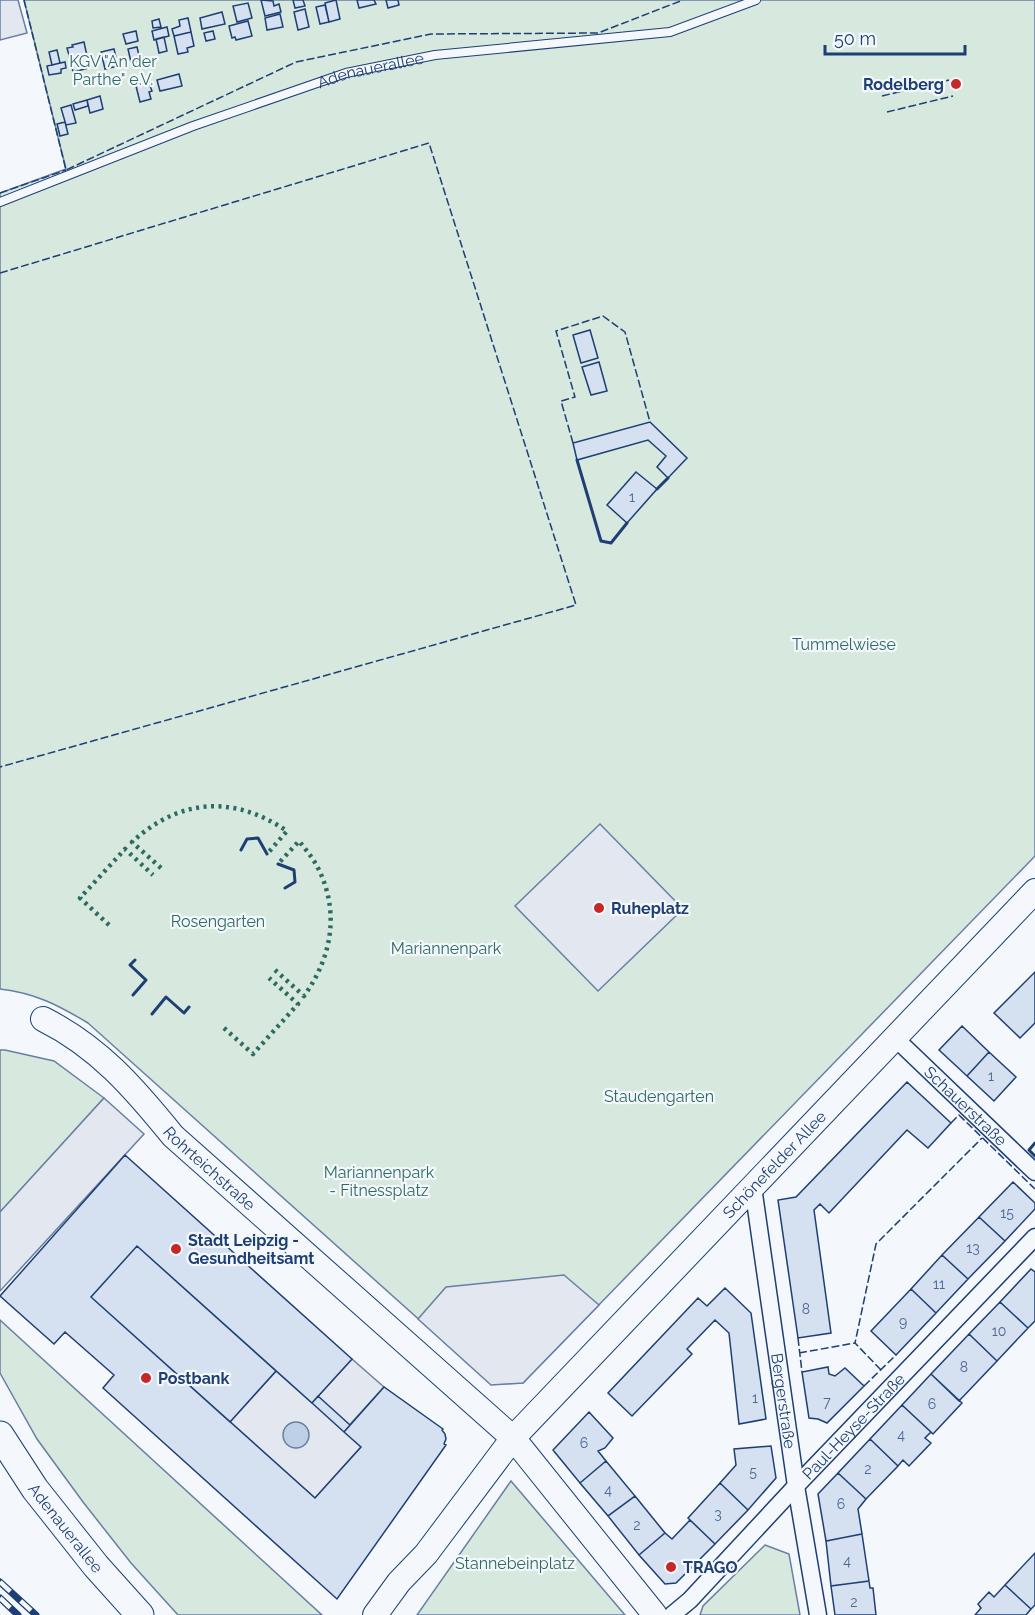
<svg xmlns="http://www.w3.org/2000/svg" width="1035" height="1615" viewBox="0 0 1035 1615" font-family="Raleway,sans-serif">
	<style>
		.green { fill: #d7e8df; stroke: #687fa3; stroke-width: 1.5 }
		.parking { fill: #e3e8f0; stroke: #687fa3; stroke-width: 1.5 }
		.water { fill: #bed0e5; stroke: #687fa3; stroke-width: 1.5 }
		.building { fill: #d5e0f0; stroke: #1d3f73; stroke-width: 1.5 }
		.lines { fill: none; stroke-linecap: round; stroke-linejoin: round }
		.lane-casing { stroke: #1d3f73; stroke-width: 10 }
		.street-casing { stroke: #1d3f73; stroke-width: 19 }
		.secondary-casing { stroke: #1d3f73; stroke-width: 26 }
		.primary-casing { stroke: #1d3f73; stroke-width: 29 }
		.lane { stroke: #f4f7fb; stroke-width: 8 }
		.street { stroke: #f4f7fb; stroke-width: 16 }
		.secondary { stroke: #f4f7fb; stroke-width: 24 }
		.primary { stroke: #f4f7fb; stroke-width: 27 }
		.rail-casing { stroke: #1d3f73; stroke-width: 7 }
		.rail { stroke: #f4f7fb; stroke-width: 4.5; stroke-dasharray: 14; stroke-linecap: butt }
		.hedge { stroke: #2c6c60; stroke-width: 4.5; stroke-dasharray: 3 4.5; stroke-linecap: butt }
		.fence { stroke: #1d3f73; stroke-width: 1.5; stroke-dasharray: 8 3; stroke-linecap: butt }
		.wall { stroke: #1d3f73; stroke-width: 3 }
		.poi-dot { fill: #c62828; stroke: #f4f7fb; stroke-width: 2 }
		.labels { text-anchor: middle; stroke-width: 4.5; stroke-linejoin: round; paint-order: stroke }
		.number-label { font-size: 14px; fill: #4b6792 }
		.park-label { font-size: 16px; fill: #2c6c60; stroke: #f4f7fb }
		.street-label { font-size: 16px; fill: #1d3f73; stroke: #f4f7fb }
		.poi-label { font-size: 16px; font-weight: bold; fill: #1d3f73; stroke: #f4f7fb; text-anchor: start }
	</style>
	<rect width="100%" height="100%" fill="#f4f7fb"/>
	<path class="green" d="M 24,0 L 1035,0 L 1035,856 L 523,1383 L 491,1384 L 88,1023 C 58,1005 35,993 0,989 L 0,193 L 66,169 Z
		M 0,1050 L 5,1050 L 54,1061 L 104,1098 L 0,1212 Z
		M 0,1320 L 322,1615 L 178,1615 L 131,1563 L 83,1502 L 37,1439 L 0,1373 Z
		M 511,1481 L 625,1615 L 417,1615 Z
		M 765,1545 L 789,1554 L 800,1615 L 700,1615 L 703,1606 Z"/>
	<path class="parking" d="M 0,0 L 18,0 L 27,33 L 0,40 Z
		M 600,824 L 683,909 L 598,991 L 515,906 Z
		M 104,1098 L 144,1134 L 0,1291 L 0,1212 Z
		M 564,1275 L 599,1305 L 523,1383 L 491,1385 L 418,1319 L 446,1287 Z
		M 352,1359 L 384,1387 L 344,1431 L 361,1447 L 315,1498 L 230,1422 L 276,1371 L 312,1403 Z"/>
	<path class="water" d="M283 1435a13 13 0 1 1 26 0a13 13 0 1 1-26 0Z"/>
	<path class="building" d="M 261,0 L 273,1 L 274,6 L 279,4 L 281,12 L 265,16 Z
		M 293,0 L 303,0 L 305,6 L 295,8 Z
		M 336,0 L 340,19 L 329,22 L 325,3 Z
		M 357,0 L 374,0 L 376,4 L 359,8 Z
		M 386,0 L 398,0 L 399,5 L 388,8 Z
		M 248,3 L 252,18 L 237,22 L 233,6 Z
		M 325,5 L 329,22 L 320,24 L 316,7 Z
		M 305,9 L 309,27 L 298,30 L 294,12 Z
		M 222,12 L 225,24 L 202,29 L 200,18 Z
		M 280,14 L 283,27 L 267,30 L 265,18 Z
		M 188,18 L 191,32 L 174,36 L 172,29 L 180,26 L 179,20 Z
		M 159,19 L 161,27 L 153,28 L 152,21 Z
		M 248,21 L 252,36 L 236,40 L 235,37 L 232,38 L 229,26 Z
		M 167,27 L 169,36 L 154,40 L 152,31 Z
		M 136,31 L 138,41 L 126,44 L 123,34 Z
		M 213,31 L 215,39 L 206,41 L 204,33 Z
		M 191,32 L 194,46 L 187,48 L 188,52 L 178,54 L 174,36 Z
		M 164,37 L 167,51 L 159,53 L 156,39 Z
		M 84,42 L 87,56 L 70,59 L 67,48 L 73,47 L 72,45 Z
		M 137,47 L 140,60 L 131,62 L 128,49 Z
		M 114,49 L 118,66 L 105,69 L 101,52 Z
		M 57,50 L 60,63 L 52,65 L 49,52 Z
		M 87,56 L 89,68 L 73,72 L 71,62 L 78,61 L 77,58 Z
		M 65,62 L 66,68 L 61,69 L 61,73 L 49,75 L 47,66 Z
		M 179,74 L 182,86 L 160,91 L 157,80 Z
		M 149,83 L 152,91 L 149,92 L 151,99 L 140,102 L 136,86 Z
		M 100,96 L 103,109 L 90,113 L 87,100 Z
		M 87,100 L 88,106 L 75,110 L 73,104 Z
		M 71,105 L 76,123 L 66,125 L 61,108 Z
		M 65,122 L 68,134 L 60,136 L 57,124 Z
		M 590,330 L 598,358 L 581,363 L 573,335 Z
		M 599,362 L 607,391 L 591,395 L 582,367 Z
		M 650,422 L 687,458 L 668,478 L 657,467 L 666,456 L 648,440 L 577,460 L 573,443 Z
		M 636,472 L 657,489 L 627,523 L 607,505 Z
		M 1035,972 L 1035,1023 L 1020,1038 L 994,1013 Z
		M 962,1026 L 989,1052 L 967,1076 L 939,1050 Z
		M 989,1052 L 1016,1077 L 994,1101 L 967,1076 Z
		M 907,1082 L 951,1123 L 928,1148 L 907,1130 L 829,1213 L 820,1204 L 814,1210 L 831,1333 L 798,1338 L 778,1200 L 796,1197 Z
		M 125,1155 L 352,1359 L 312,1403 L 137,1246 L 91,1297 L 315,1498 L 361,1447 L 344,1432 L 384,1387 L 443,1429 L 442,1430 L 445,1434 L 446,1439 L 444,1444 L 446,1445 L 337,1599 L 103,1388 L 114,1375 L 65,1332 L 54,1344 L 0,1296 Z
		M 1013,1182 L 1035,1203 L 1035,1209 L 1005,1241 L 979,1217 Z
		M 979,1217 L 1005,1241 L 968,1279 L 942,1255 Z
		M 137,1246 L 276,1371 L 230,1422 L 91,1297 Z
		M 942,1255 L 968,1279 L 936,1313 L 911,1289 Z
		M 1031,1269 L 1035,1272 L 1035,1321 L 1028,1328 L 1000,1302 Z
		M 725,1288 L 751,1313 L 766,1419 L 739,1424 L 729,1333 L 715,1320 L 687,1349 L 692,1354 L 632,1416 L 608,1393 L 698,1298 L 707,1306 Z
		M 911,1289 L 936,1313 L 896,1355 L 871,1331 Z
		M 1000,1302 L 1028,1328 L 997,1361 L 969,1334 Z
		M 969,1334 L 997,1361 L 959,1401 L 931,1374 Z
		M 828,1367 L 829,1374 L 835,1376 L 845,1368 L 864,1386 L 827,1423 L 818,1419 L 809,1418 L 802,1372 Z
		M 931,1374 L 962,1403 L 933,1434 L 902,1405 Z
		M 318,1396 L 350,1425 L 344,1432 L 312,1403 Z
		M 902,1405 L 931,1432 L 925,1438 L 931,1443 L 909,1466 L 903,1460 L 898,1466 L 870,1439 Z
		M 589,1412 L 613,1438 L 605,1448 L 598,1451 L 606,1461 L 580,1483 L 553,1450 Z
		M 870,1439 L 898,1466 L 866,1499 L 838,1473 Z
		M 771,1446 L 776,1478 L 748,1510 L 720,1483 L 736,1465 L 734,1449 Z
		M 606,1461 L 635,1496 L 608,1516 L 580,1483 Z
		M 838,1473 L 866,1499 L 858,1509 L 862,1534 L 826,1541 L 818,1494 Z
		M 720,1483 L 748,1510 L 715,1544 L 688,1518 Z
		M 635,1496 L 665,1533 L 639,1555 L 608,1516 Z
		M 690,1520 L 715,1544 L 676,1583 L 665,1584 L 639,1555 L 665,1533 L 672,1539 Z
		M 862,1534 L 869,1581 L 831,1586 L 826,1541 Z
		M 1035,1553 L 1035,1605 L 1031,1609 L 1005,1585 Z
		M 869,1581 L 870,1588 L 873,1588 L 876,1615 L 835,1615 L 831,1586 Z
		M 1005,1585 L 1031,1609 L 1026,1615 L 975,1615 L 981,1608 L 978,1604 L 989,1592 L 994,1597 Z"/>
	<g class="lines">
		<g class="lane-casing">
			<g id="lane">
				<path id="s1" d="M 0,202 L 193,126 L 346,73 L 435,55 L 670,32 L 756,0"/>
			</g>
		</g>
		<g class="street-casing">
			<g id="street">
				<path id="s2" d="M 895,1038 L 1035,1172"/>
				<path id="s3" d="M 753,1187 L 796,1486 L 818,1615"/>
				<path id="s4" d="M 672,1615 L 690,1600 L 796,1486 L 1035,1237"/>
			</g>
		</g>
		<g class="secondary-casing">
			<g id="secondary">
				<path id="s5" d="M 43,1019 C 99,1047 134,1088 173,1136 L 513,1438 L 655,1615"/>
				<path id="s6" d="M 375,1615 L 399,1582 L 426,1554 L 513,1438 L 1035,891"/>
			</g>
		</g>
		<g class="primary-casing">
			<g id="primary">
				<path id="s7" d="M 0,1435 L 35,1489 L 96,1566 L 140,1615"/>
			</g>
		</g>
		<use href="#lane" class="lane"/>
		<use href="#street" class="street"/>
		<use href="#secondary" class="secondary"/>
		<use href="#primary" class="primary"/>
		<g class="rail-casing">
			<path id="rail" d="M 0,1582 L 36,1615
				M 0,1598 L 18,1615"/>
		</g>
		<use href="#rail" class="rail"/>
		<path class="hedge" d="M 161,868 L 132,842 C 180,798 234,795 287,831 L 267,854
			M 109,925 L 80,898 L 125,849 L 153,875
			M 275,970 L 304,996 C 332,957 340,912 318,868 C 313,858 306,850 299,841 L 278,864
			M 224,1028 L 253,1054 L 298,1004 L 269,978"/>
		<path class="fence" d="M 24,0 L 66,170 L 296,62 L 431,34 L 598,33 L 683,0
			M 882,96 L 949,80
			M 887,112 L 953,96
			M 0,193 L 66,170
			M 0,273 L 429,143 L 576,605 L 0,767
			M 573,443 L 561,401 L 575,397 L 556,331 L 603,316 L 625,332 L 650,422
			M 951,1123 L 959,1115 L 1035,1189
			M 798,1338 L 802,1372
			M 799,1353 L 855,1343
			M 881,1370 L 855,1343 L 876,1244 L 982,1138
			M 864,1386 L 896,1355"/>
		<path class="wall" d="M 577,460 L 601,541 L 611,543 L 627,523
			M 657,489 L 668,478
			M 241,850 L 247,839 L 258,838 L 267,854
			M 278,864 L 294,870 L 295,882 L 285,888
			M 133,995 L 146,980 L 130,965 L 135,960
			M 152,1014 L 166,997 L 184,1013 L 189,1007
			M 1035,1143 L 1029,1150 L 1035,1156"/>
	</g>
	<g class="poi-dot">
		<circle cx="956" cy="84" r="6"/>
		<circle cx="599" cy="908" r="6"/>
		<circle cx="176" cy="1249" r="6"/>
		<circle cx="146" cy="1378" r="6"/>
		<circle cx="671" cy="1567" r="6"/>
	</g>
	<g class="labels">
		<g class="number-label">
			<text x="632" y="502">1</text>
			<text x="991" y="1081">1</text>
			<text x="1007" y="1218">15</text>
			<text x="973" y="1253">13</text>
			<text x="939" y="1289">11</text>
			<text x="806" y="1314">8</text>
			<text x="903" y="1327">9</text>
			<text x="999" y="1336">10</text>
			<text x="964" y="1372">8</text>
			<text x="755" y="1403">1</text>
			<text x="827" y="1407">7</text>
			<text x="932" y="1409">6</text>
			<text x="901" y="1440">4</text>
			<text x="584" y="1448">6</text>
			<text x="868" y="1474">2</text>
			<text x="753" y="1477">5</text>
			<text x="608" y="1495">4</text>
			<text x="841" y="1509">6</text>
			<text x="718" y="1519">3</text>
			<text x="637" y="1530">2</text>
			<text x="847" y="1566">4</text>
			<text x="854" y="1607">2</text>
		</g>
		<g class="park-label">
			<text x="113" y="67">KGV "An der<tspan x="113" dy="18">Parthe" e.V.</tspan></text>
			<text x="844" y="650">Tummelwiese</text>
			<text x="218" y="927">Rosengarten</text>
			<text x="446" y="954">Mariannenpark</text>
			<text x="659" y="1102">Staudengarten</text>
			<text x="379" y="1178">Mariannenpark<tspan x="379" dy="18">- Fitnessplatz</tspan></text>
			<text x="515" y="1569">Stannebeinplatz</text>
		</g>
		<g class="street-label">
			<text dy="6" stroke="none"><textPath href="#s1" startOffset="394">Adenauerallee</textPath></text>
			<text dy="6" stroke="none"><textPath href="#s2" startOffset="98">Schauerstraße</textPath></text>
			<text dy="6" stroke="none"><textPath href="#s6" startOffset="603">Schönefelder Allee</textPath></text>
			<text dy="6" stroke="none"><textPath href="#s5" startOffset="225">Rohrteichstraße</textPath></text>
			<text dy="6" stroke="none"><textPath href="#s3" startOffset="216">Bergerstraße</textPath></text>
			<text dy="6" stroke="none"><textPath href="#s4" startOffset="262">Paul-Heyse-Straße</textPath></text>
			<text dy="6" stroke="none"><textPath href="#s7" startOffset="114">Adenauerallee</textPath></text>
		</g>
		<g class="poi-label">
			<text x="944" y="90" text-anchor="end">Rodelberg</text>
			<text x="611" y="914">Ruheplatz</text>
			<text x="188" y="1246">Stadt Leipzig -<tspan x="188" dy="18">Gesundheitsamt</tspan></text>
			<text x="158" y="1384">Postbank</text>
			<text x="683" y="1573">TRAGO</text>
		</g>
	</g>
	<path d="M825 45v9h140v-9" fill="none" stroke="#1d3f73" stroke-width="3"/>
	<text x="834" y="45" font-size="18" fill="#1d3f73" stroke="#f4f7fb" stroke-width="4.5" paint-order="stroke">50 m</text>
</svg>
